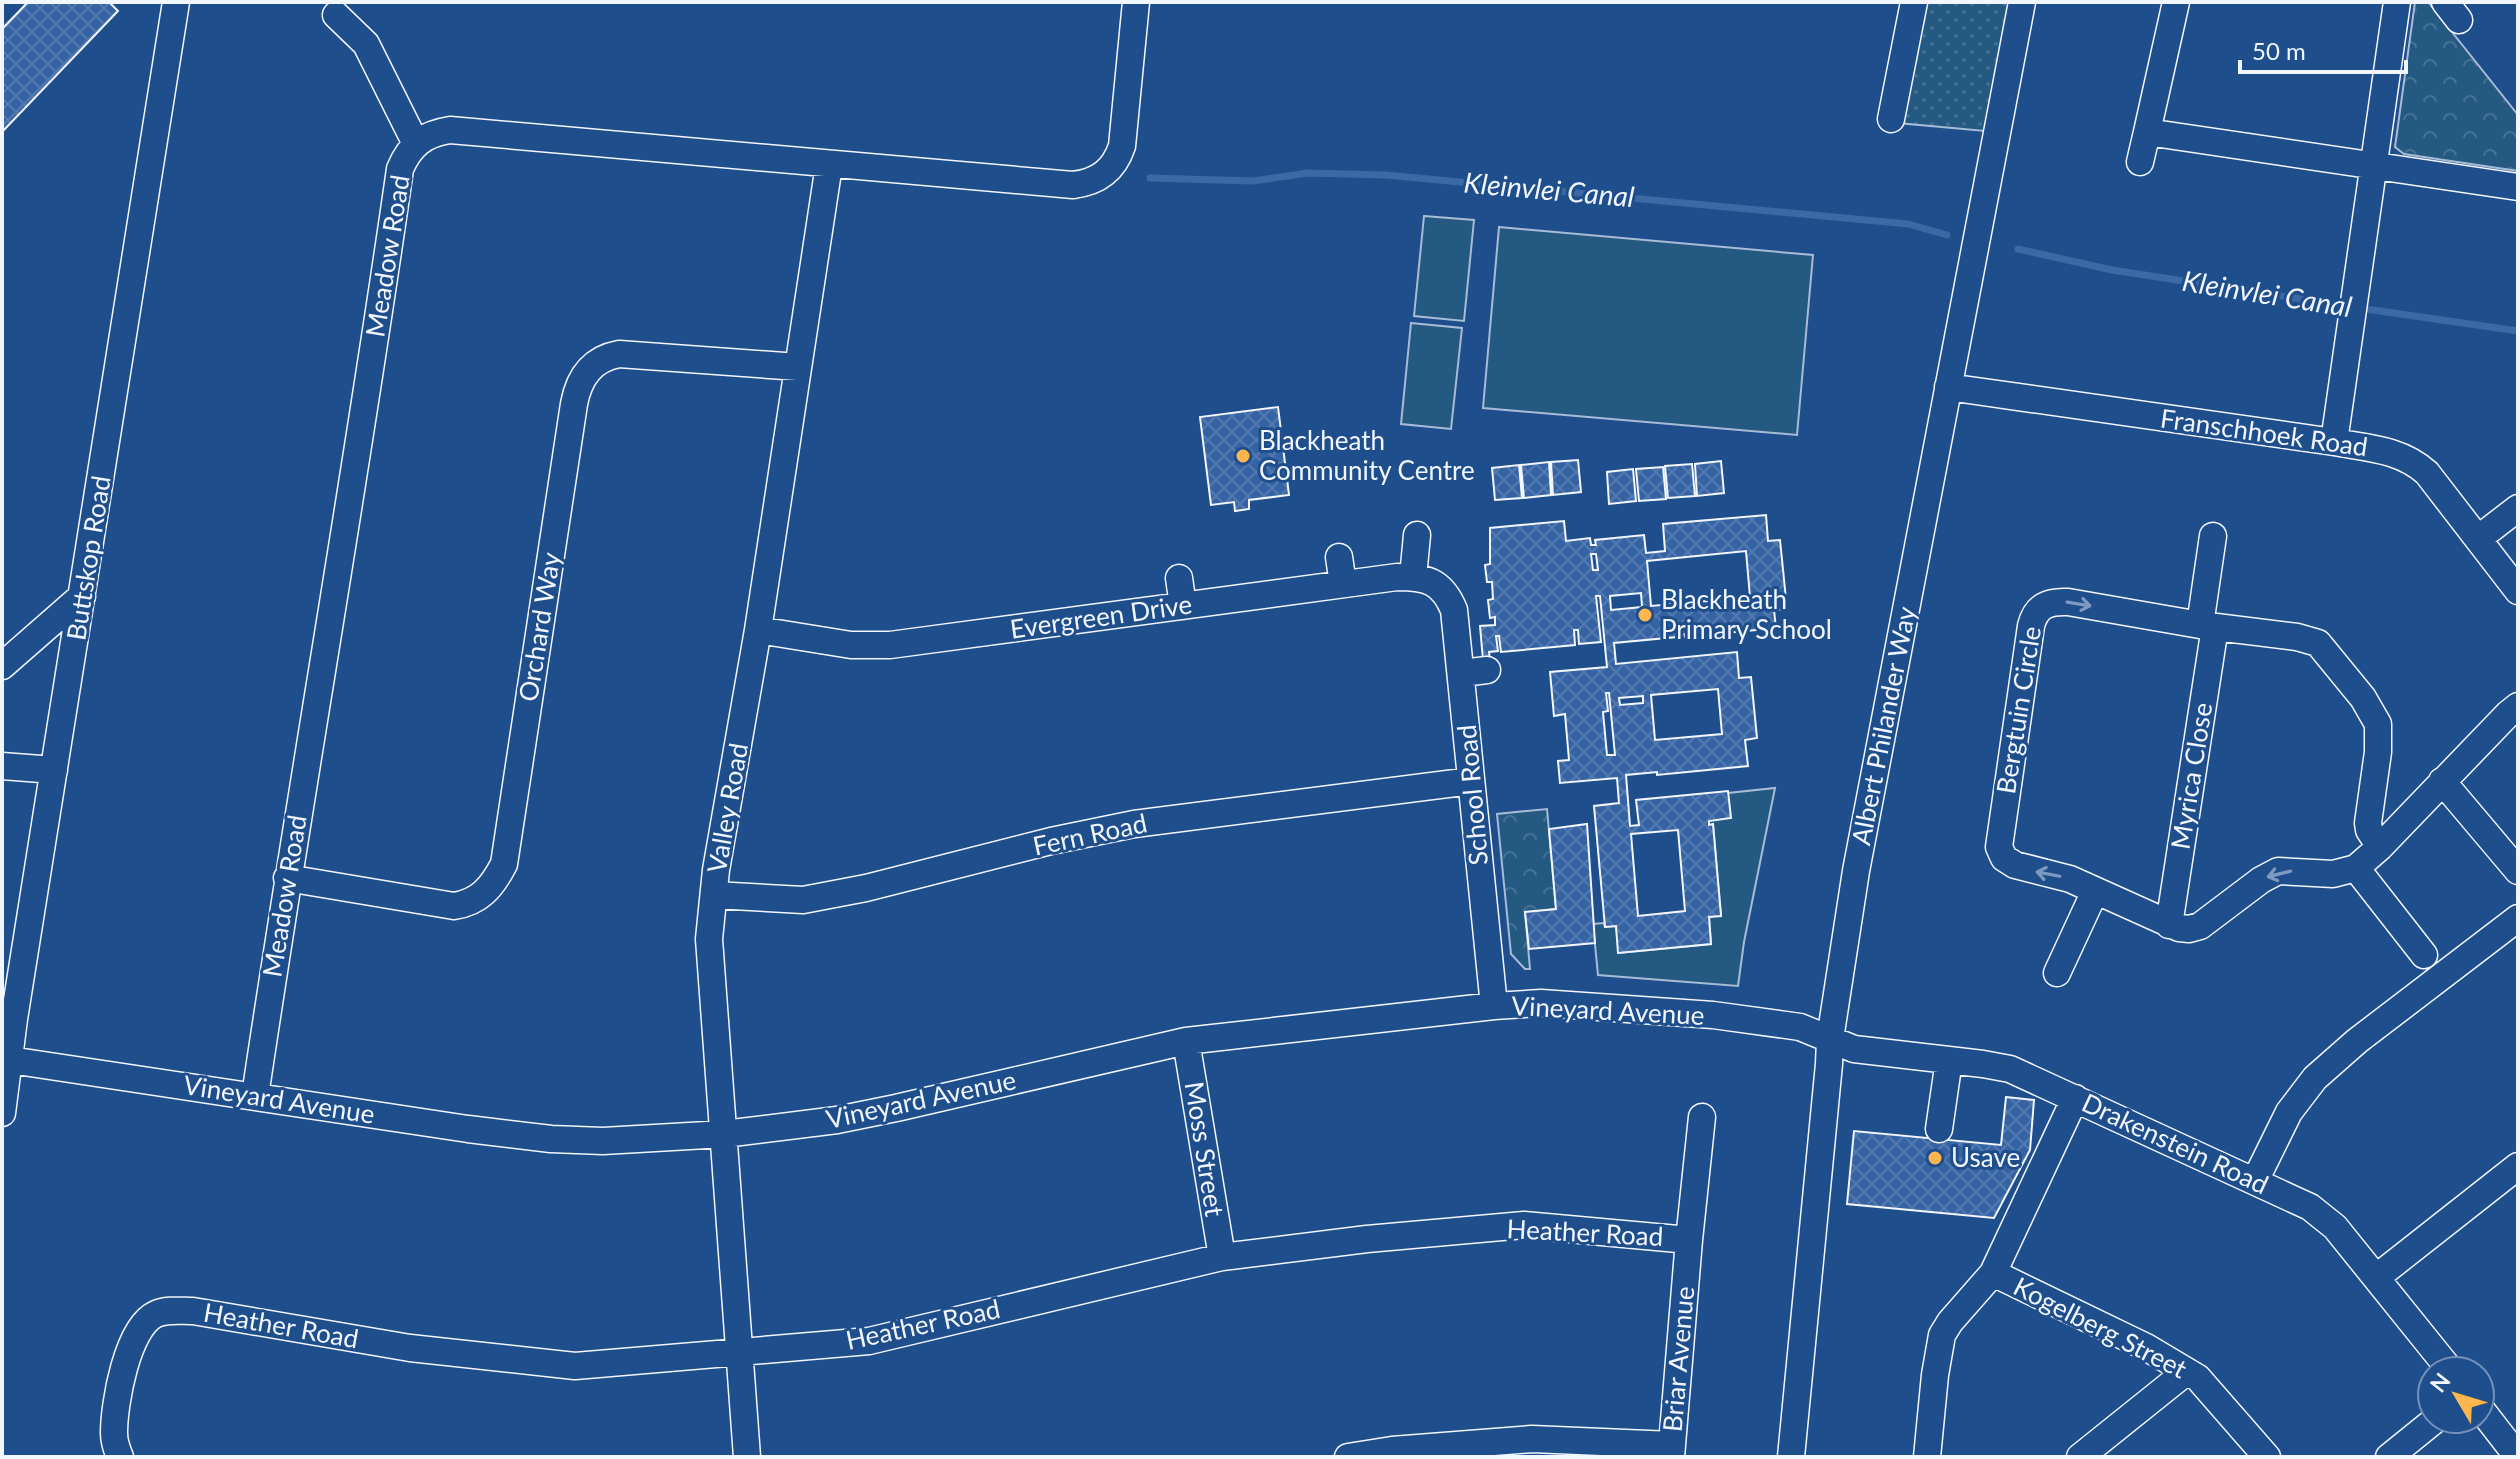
<svg xmlns="http://www.w3.org/2000/svg" width="2520" height="1459" viewBox="0 0 2520 1459" font-family="Lato,sans-serif">
	<style>
		.grass { fill: url(#grass-dots); stroke: #a8bbd7; stroke-width: 2 }
		.park { fill: url(#park-crowns); stroke: #a8bbd7; stroke-width: 2 }
		.garden { fill: #245a82; stroke: #a8bbd7; stroke-width: 2 }
		.lines { fill: none; stroke-linecap: round; stroke-linejoin: round }
		.stream { stroke: #3b69a3; stroke-width: 7 }
		.building { fill: url(#building-cross-hatch); stroke: #f2f6ff; stroke-width: 2; fill-rule: evenodd }
		.minor-casing { stroke: #f2f6ff; stroke-width: 29 }
		.minor { stroke: #1f4e8c; stroke-width: 26 }
		.oneway { stroke: #7e9ac0 }
		.poi-dot { fill: #ffb74d; stroke: #1f4e8c; stroke-width: 3 }
		.labels { text-anchor: middle; stroke-width: 6; stroke-linejoin: round; paint-order: stroke }
		.street-label { font-size: 26px; fill: #f2f6ff; stroke: #1f4e8c }
		.poi-label { font-size: 26px; fill: #f2f6ff; stroke: #1f4e8c; text-anchor: start }
		.water-label { font-size: 28px; font-style: italic; fill: #f2f6ff; stroke: #1f4e8c }
	</style>
	<defs>
		<pattern id="grass-dots" width="8" height="8" patternUnits="userSpaceOnUse" patternTransform="scale(2)"><rect width="8" height="8" fill="#245a82"/><path d="M2 2h.1M6 6h.1" fill="none" stroke="#447295" stroke-width="1.8" stroke-linecap="round"/></pattern>
		<pattern id="park-crowns" width="20" height="18" patternUnits="userSpaceOnUse" patternTransform="scale(2)"><rect width="20" height="18" fill="#245a82"/><path d="M2 6a3 3 0 1 1 6 0M12 15a3 3 0 1 1 6 0" fill="none" stroke="#447295"/></pattern>
		<pattern id="building-cross-hatch" width="8" height="8" patternUnits="userSpaceOnUse" patternTransform="scale(2)"><rect width="8" height="8" fill="#3563a3"/><path d="M0 0l8 8M0 8l8-8" fill="none" stroke="#537ab1"/></pattern>
	</defs>
	<rect width="100%" height="100%" fill="#1f4e8c"/>
	<path class="grass" d="M 1922,2 L 2011,2 L 1985,131 L 1898,123 Z"/>
	<path class="park" d="M 2415,2 L 2428,2 L 2518,115 L 2518,171 L 2404,154 L 2395,147 Z
		M 1547,809 L 1556,909 L 1525,913 L 1530,969 L 1525,969 L 1511,954 L 1497,814 Z"/>
	<path class="garden" d="M 1424,216 L 1474,220 L 1464,321 L 1414,316 Z
		M 1499,227 L 1813,255 L 1797,435 L 1483,408 Z
		M 1411,323 L 1462,328 L 1451,429 L 1401,424 Z
		M 1775,788 L 1744,942 L 1738,986 L 1598,975 L 1593,924 L 1604,923 L 1605,927 L 1616,926 L 1619,953 L 1711,944 L 1709,917 L 1721,915 L 1713,825 L 1709,825 L 1709,821 L 1728,793 Z"/>
	<g class="lines">
		<path class="stream" d="M 1150,178 L 1253,181 L 1308,173 L 1386,175 L 1908,224 L 1947,235
			M 2018,249 L 2112,270 L 2347,306
			M 2359,308 L 2518,331"/>
	</g>
	<path class="building" d="M 28,2 L 109,2 L 118,11 L 2,132 L 2,29 Z
		M 1278,407 L 1289,495 L 1249,500 L 1249,509 L 1235,511 L 1234,502 L 1211,505 L 1200,417 Z
		M 1578,460 L 1581,492 L 1553,495 L 1551,462 Z
		M 1721,461 L 1724,493 L 1697,496 L 1695,464 Z
		M 1549,462 L 1551,495 L 1524,498 L 1521,465 Z
		M 1692,464 L 1695,496 L 1668,498 L 1665,466 Z
		M 1519,465 L 1522,498 L 1495,500 L 1492,468 Z
		M 1663,467 L 1666,499 L 1639,501 L 1636,469 Z
		M 1633,469 L 1636,501 L 1609,504 L 1607,472 Z
		M 1766,515 L 1768,541 L 1780,540 L 1787,609 L 1774,610 L 1776,628 L 1685,637 L 1684,634 L 1677,635 L 1677,637 L 1614,643 L 1616,664 L 1737,652 L 1739,678 L 1751,677 L 1757,738 L 1745,740 L 1748,766 L 1657,775 L 1657,772 L 1626,775 L 1630,826 L 1639,825 L 1636,800 L 1728,791 L 1731,818 L 1709,821 L 1709,825 L 1713,824 L 1721,916 L 1709,917 L 1711,944 L 1618,953 L 1616,926 L 1605,927 L 1594,806 L 1619,803 L 1617,778 L 1560,783 L 1558,761 L 1569,760 L 1565,714 L 1554,716 L 1550,672 L 1607,667 L 1600,596 L 1596,596 L 1601,642 L 1579,644 L 1578,630 L 1574,630 L 1575,645 L 1501,652 L 1499,636 L 1496,636 L 1498,651 L 1489,652 L 1490,660 L 1483,660 L 1480,626 L 1495,625 L 1495,617 L 1490,618 L 1488,600 L 1493,599 L 1492,582 L 1487,582 L 1485,565 L 1490,564 L 1490,528 L 1564,521 L 1566,541 L 1590,538 L 1591,545 L 1596,545 L 1595,540 L 1644,535 L 1646,553 L 1665,551 L 1663,524 ZM 1746,551 L 1750,597 L 1651,606 L 1647,561 ZM 1591,554 L 1596,554 L 1598,570 L 1593,570 ZM 1641,593 L 1642,607 L 1611,610 L 1610,596 ZM 1718,689 L 1722,734 L 1655,740 L 1651,695 ZM 1606,693 L 1609,693 L 1615,755 L 1607,755 L 1603,712 L 1608,711 ZM 1643,696 L 1643,703 L 1620,705 L 1619,698 ZM 1678,830 L 1685,911 L 1638,916 L 1631,834 Z
		M 1587,824 L 1595,943 L 1529,949 L 1525,912 L 1556,909 L 1549,829 Z
		M 2006,1097 L 2034,1100 L 2030,1150 L 1994,1218 L 1847,1204 L 1854,1131 L 2001,1145 Z"/>
	<g class="lines">
		<g class="minor-casing">
			<path id="minor" d="M 2176,2 L 2147,132 L 2518,187
				M 2445,2 L 2459,20
				M 336,15 L 366,44 L 416,144
				M 1891,119 L 1914,2
				M 2140,162 L 2147,132
				M 1948,387 L 2334,442 C 2367,448 2401,449 2427,473 L 2518,591
				M 2334,442 L 2397,2
				M 2479,538 L 2518,508
				M 1339,557 L 1343,584
				M 1413,577 L 1417,535
				M 1179,578 L 1183,606
				M 2200,625 L 2213,536
				M 758,630 L 851,645 L 890,645 L 1397,577 C 1427,577 1442,581 1454,610 L 1494,1006
				M 2,666 L 82,596
				M 1462,673 L 1487,670
				M 2,766 L 54,770
				M 2442,781 L 2518,871
				M 2380,847 L 2369,830 L 2368,823 L 2378,752 L 2378,724 L 2363,698 L 2318,643 L 2297,637 L 2200,625 L 2068,602 C 2048,601 2036,606 2031,626 L 1999,847 L 2004,858 L 2015,865 L 2070,879 L 2179,928 L 2189,929 L 2200,926 L 2261,880 L 2278,871 L 2333,874 L 2356,868 L 2380,847 L 2508,714 L 2518,706
				M 2356,868 L 2424,955
				M 287,878 L 454,906 C 480,902 492,887 504,864 L 574,404 C 579,377 592,359 619,354 L 798,367
				M 714,895 L 803,900 L 866,888 L 1051,841 L 1134,824 L 1471,781
				M 2169,925 L 2215,627
				M 2057,973 L 2095,891
				M 1186,1041 L 1222,1257
				M 10,1060 L 468,1129 L 551,1139 L 603,1141 L 724,1134 L 837,1120 L 896,1108 L 1186,1041 L 1494,1006 L 1541,1003 L 1713,1015 L 1800,1027 L 1854,1049 L 1983,1064 L 2010,1069 L 2310,1207 L 2335,1227 L 2451,1371
				M 255,1096 C 301,786 356,479 400,169 C 410,145 424,134 450,130 L 1073,185 C 1099,182 1114,170 1122,146 L 1136,2
				M 2,1113 L 14,1019 L 176,2
				M 1939,1129 L 1949,1060
				M 2255,1181 L 2289,1112 L 2315,1078 L 2357,1041 L 2518,918
				M 1993,1273 L 2146,1347 L 2198,1378 L 2267,1457
				M 2377,1277 L 2518,1166
				M 2480,1408 L 2518,1457
				M 120,1457 C 117,1450 114,1441 114,1433 C 114,1404 127,1327 156,1314 C 167,1309 181,1311 193,1311 L 410,1348 L 575,1366 L 869,1341 L 1222,1257 L 1367,1239 L 1524,1225 L 1689,1240
				M 747,1457 L 709,939 L 716,870 L 758,630 L 829,165
				M 1348,1457 L 1392,1450 L 1532,1439 L 1672,1445
				M 1671,1457 L 1689,1240 L 1702,1117
				M 1791,1457 L 1829,1064 L 1830,1039 L 1856,871 L 2022,2
				M 1927,1457 L 1935,1375 L 1942,1335 L 1950,1322 L 1993,1273 L 2075,1098
				M 2080,1457 L 2186,1372
				M 2389,1457 L 2436,1419"/>
		</g>
		<use href="#minor" class="minor"/>
	</g>
	<defs><path id="oneway-shaft" d="M-6 0H5M1.5-3L5.5 0L1.5 3" fill="none" stroke-width="1.6" stroke-linecap="round" stroke-linejoin="round" transform="scale(2)"/></defs>
	<g class="oneway">
		<use href="#oneway-shaft" transform="translate(2079 604) rotate(9)"/>
		<use href="#oneway-shaft" transform="translate(2048 874) rotate(-169)"/>
		<use href="#oneway-shaft" transform="translate(2279 874) rotate(166)"/>
	</g>
	<g class="poi-dot">
		<circle cx="1243" cy="456" r="8"/>
		<circle cx="1645" cy="615" r="8"/>
		<circle cx="1935" cy="1158" r="8"/>
	</g>
	<g class="labels">
		<g class="street-label">
			<text transform="translate(388 256) rotate(-81)" y="9">Meadow Road</text>
			<text transform="translate(2264 433) rotate(8)" y="9">Franschhoek Road</text>
			<text transform="translate(89 558) rotate(-81)" y="9">Buttskop Road</text>
			<text transform="translate(1101 617) rotate(-8)" y="9">Evergreen Drive</text>
			<text transform="translate(540 627) rotate(-81)" y="9">Orchard Way</text>
			<text transform="translate(2019 710) rotate(-81)" y="9">Bergtuin Circle</text>
			<text transform="translate(1884 726) rotate(-79)" y="9">Albert Philander Way</text>
			<text transform="translate(2192 776) rotate(-81)" y="9">Myrica Close</text>
			<text transform="translate(1473 795) rotate(-95)" y="9">School Road</text>
			<text transform="translate(728 808) rotate(-80)" y="9">Valley Road</text>
			<text transform="translate(1090 835) rotate(-12)" y="9">Fern Road</text>
			<text transform="translate(285 896) rotate(-81)" y="9">Meadow Road</text>
			<text transform="translate(1608 1011) rotate(3)" y="9">Vineyard Avenue</text>
			<text transform="translate(279 1100) rotate(9)" y="9">Vineyard Avenue</text>
			<text transform="translate(921 1100) rotate(-12)" y="9">Vineyard Avenue</text>
			<text transform="translate(2175 1144) rotate(25)" y="9">Drakenstein Road</text>
			<text transform="translate(1204 1149) rotate(81)" y="9">Moss Street</text>
			<text transform="translate(1585 1233) rotate(3)" y="9">Heather Road</text>
			<text transform="translate(923 1325) rotate(-12)" y="9">Heather Road</text>
			<text transform="translate(281 1326) rotate(10)" y="9">Heather Road</text>
			<text transform="translate(2100 1328) rotate(27)" y="9">Kogelberg Street</text>
			<text transform="translate(1679 1359) rotate(-85)" y="9">Briar Avenue</text>
		</g>
		<g class="poi-label">
			<text x="1259" y="450">Blackheath<tspan x="1259" dy="30">Community Centre</tspan></text>
			<text x="1661" y="609">Blackheath<tspan x="1661" dy="30">Primary School</tspan></text>
			<text x="1951" y="1167">Usave</text>
		</g>
		<g class="water-label">
			<text transform="translate(1549 190) rotate(5)" y="10">Kleinvlei Canal</text>
			<text transform="translate(2267 294) rotate(9)" y="10">Kleinvlei Canal</text>
		</g>
	</g>
	<rect width="2520" height="1459" fill="none" stroke="#f2f6ff" stroke-width="8"/>
	<g transform="translate(2456 1395) rotate(308)"><circle r="38" fill="#1f4e8c" stroke="#7391ba" stroke-width="2"/>
	<path d="M0-6L14 30L0 20L-14 30Z" fill="#ffb74d"/>
	<text y="-12" font-size="22" font-weight="bold" text-anchor="middle" fill="#f2f6ff">N</text>
	</g>
	<path d="M2240 60v12h166v-12" fill="none" stroke="#f2f6ff" stroke-width="4"/>
	<text x="2252" y="60" font-size="24" fill="#f2f6ff" stroke="#1f4e8c" stroke-width="6" paint-order="stroke">50 m</text>
</svg>
